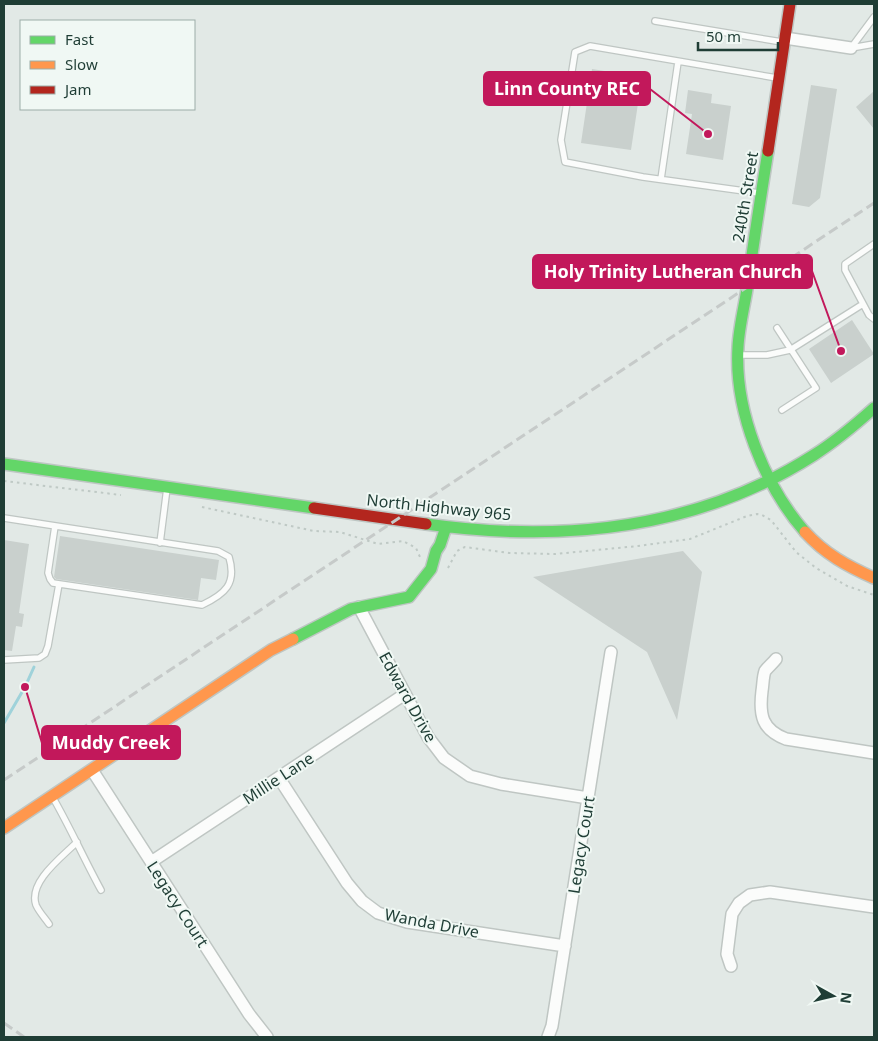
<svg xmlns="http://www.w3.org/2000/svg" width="878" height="1041" viewBox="0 0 878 1041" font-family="'Noto Sans',sans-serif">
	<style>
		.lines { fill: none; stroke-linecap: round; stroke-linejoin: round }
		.stream { stroke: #9fd2da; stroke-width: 3 }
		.building { fill: #c9d0cd }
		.lane-casing { stroke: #bfc6c3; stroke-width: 8 }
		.street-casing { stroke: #bfc6c3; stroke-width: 14 }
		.fast-casing { stroke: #bec6c3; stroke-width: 14 }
		.slow-casing { stroke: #bec6c3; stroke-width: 14 }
		.jam-casing { stroke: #bec6c3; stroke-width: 14 }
		.path { stroke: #bfc9c5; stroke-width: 2; stroke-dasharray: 2.5 4; stroke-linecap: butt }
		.lane { stroke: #fbfcfb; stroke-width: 5.5 }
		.street { stroke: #fbfcfb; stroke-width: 11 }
		.fast { stroke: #63d668; stroke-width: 11 }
		.slow { stroke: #ff974d; stroke-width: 11 }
		.jam { stroke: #b3261e; stroke-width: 11 }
		.rail { stroke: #c6cac9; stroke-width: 3; stroke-dasharray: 10 5; stroke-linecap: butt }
		.labels { text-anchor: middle; stroke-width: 4; stroke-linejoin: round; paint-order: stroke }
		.street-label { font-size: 16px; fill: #1f3d35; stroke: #f0f8f4 }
		.leader { fill: none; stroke: #c2185b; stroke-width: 2 }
		.callout-dot { fill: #c2185b; stroke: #f0f8f4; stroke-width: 2 }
		.callout { fill: #c2185b; stroke: #c2185b; stroke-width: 2 }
		.callout-label { font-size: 18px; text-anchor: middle; font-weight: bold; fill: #fff }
	</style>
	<rect width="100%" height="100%" fill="#e2e9e6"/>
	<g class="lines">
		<path class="stream" d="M 4,723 L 25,687 L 34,667"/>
	</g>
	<path class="building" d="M 592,69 L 642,77 L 631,150 L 581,143 Z
		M 811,85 L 837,89 L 820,198 L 809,207 L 792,204 Z
		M 688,90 L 712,94 L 711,103 L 731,106 L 723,160 L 686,154 L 692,114 L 685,113 Z
		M 874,91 L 874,129 L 856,107 Z
		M 852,320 L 874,354 L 831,383 L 809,349 Z
		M 60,536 L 219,560 L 216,580 L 201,578 L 198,600 L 56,579 L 54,577 Z
		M 4,540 L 29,544 L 19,613 L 24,614 L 22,627 L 16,626 L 12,651 L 4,650 Z
		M 683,551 L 702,572 L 677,720 L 647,652 L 533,577 Z"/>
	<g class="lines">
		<g class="lane-casing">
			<path id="lane" d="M 655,21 L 782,42
				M 851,48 L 874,17
				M 851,48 L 874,44
				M 661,179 L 678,62
				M 759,193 L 643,177 L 565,162 L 561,140 L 575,52 L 590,46 L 777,78
				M 874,244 L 845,264 L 845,270 L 869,315 L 874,319
				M 777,328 L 816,388 L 782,410
				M 740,355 L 767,355 L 790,350 L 863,304
				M 4,518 L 218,551 L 229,557 C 237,584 225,594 202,605 L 53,583 L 50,579 L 48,573 L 55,526
				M 160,543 L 167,488
				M 4,660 L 39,658 L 45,654 L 48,646 L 59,584
				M 52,796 C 70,827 84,859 101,890
				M 49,924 C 45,918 39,912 36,905 C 28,882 62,857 77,842"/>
		</g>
		<g class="street-casing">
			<path id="street" d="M 785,38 L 851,48
				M 359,607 L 428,737 L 444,758 L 470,776 L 501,784 L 588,798
				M 776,659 C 773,663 768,667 765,671 C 763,676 763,685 762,691 C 759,715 762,730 786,739 L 874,753
				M 92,770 L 249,1014 L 267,1037
				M 279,778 L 347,883 L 362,901 L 378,913 L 407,922 L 565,946
				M 151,862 L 405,694
				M 731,966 L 727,954 L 732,914 L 739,903 L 750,895 L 770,892 L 874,907
				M 548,1037 L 552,1026 L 611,652"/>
		</g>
		<g class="fast-casing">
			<path id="fast" d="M 768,151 C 761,195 754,239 748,283 C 745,304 739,326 738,347 C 734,410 764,485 805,532
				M 4,464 L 314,508
				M 426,524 C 561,543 697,530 814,455 C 836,441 855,425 874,408
				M 293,639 L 351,609 L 409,597 L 431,569 L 436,551 L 440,545 L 446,527"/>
		</g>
		<g class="slow-casing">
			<path id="slow" d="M 805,532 C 825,554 847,566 874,578
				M 4,828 L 271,650 L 293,639"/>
		</g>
		<g class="jam-casing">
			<path id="jam" d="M 768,151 L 790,4
				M 314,508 L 426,524"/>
		</g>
		<path class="path" d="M 4,481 L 121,495
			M 202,507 L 314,531 L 340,532 L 378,544 L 403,541 L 416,548 L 420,557
			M 448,568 L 457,551 L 465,547 L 509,553 L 555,554 L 638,546 L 690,539 L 747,516 L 757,514 L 762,515 L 771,520 L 796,552 L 816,568 L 847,586 L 874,595"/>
		<use href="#lane" class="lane"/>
		<use href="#street" class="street"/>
		<use href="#fast" class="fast"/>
		<use href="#slow" class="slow"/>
		<use href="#jam" class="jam"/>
		<path class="rail" d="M 4,780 L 874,203
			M 4,1023 L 24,1037"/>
	</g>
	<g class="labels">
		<g class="street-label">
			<text transform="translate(745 197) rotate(-81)" y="6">240th Street</text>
			<text transform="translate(439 507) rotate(6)" y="6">North Highway 965</text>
			<text transform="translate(408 697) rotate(61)" y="6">Edward Drive</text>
			<text transform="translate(278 778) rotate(-33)" y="6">Millie Lane</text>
			<text transform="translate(581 845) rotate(-81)" y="6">Legacy Court</text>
			<text transform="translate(178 904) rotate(57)" y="6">Legacy Court</text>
			<text transform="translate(432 923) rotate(11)" y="6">Wanda Drive</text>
		</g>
	</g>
	<path class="leader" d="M708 134L650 89M841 351L812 271M25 687L42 743"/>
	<g class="callout-dot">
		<circle cx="708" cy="134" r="5"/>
		<circle cx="841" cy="351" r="5"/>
		<circle cx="25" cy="687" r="5"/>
	</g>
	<g class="callout">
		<rect x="484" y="72" width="166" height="33" rx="5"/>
		<rect x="533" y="255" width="279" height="33" rx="5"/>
		<rect x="42" y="726" width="138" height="33" rx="5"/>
	</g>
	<g class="callout-label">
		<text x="567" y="95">Linn County REC</text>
		<text x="673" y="278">Holy Trinity Lutheran Church</text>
		<text x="111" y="749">Muddy Creek</text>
	</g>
	<rect width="878" height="1041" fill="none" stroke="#1f3d35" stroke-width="10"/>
	<rect x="20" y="20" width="175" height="90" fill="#f0f8f4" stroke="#9cada8"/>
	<rect x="30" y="36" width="25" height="8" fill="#63d668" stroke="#9cada8"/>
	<text x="65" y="45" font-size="15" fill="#1f3d35">Fast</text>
	<rect x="30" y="61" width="25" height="8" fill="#ff974d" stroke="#9cada8"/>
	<text x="65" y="70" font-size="15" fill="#1f3d35">Slow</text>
	<rect x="30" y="86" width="25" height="8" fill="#b3261e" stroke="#9cada8"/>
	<text x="65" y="95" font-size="15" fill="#1f3d35">Jam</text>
	<g transform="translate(833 996) rotate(98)" stroke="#f0f8f4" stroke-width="4" paint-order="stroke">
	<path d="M0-4L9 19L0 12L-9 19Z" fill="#1f3d35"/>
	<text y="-8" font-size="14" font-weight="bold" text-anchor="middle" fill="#1f3d35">N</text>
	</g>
	<path d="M698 42v8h80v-8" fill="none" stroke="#1f3d35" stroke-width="2.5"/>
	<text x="706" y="42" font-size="15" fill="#1f3d35" stroke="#f0f8f4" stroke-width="4" paint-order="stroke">50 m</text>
</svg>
